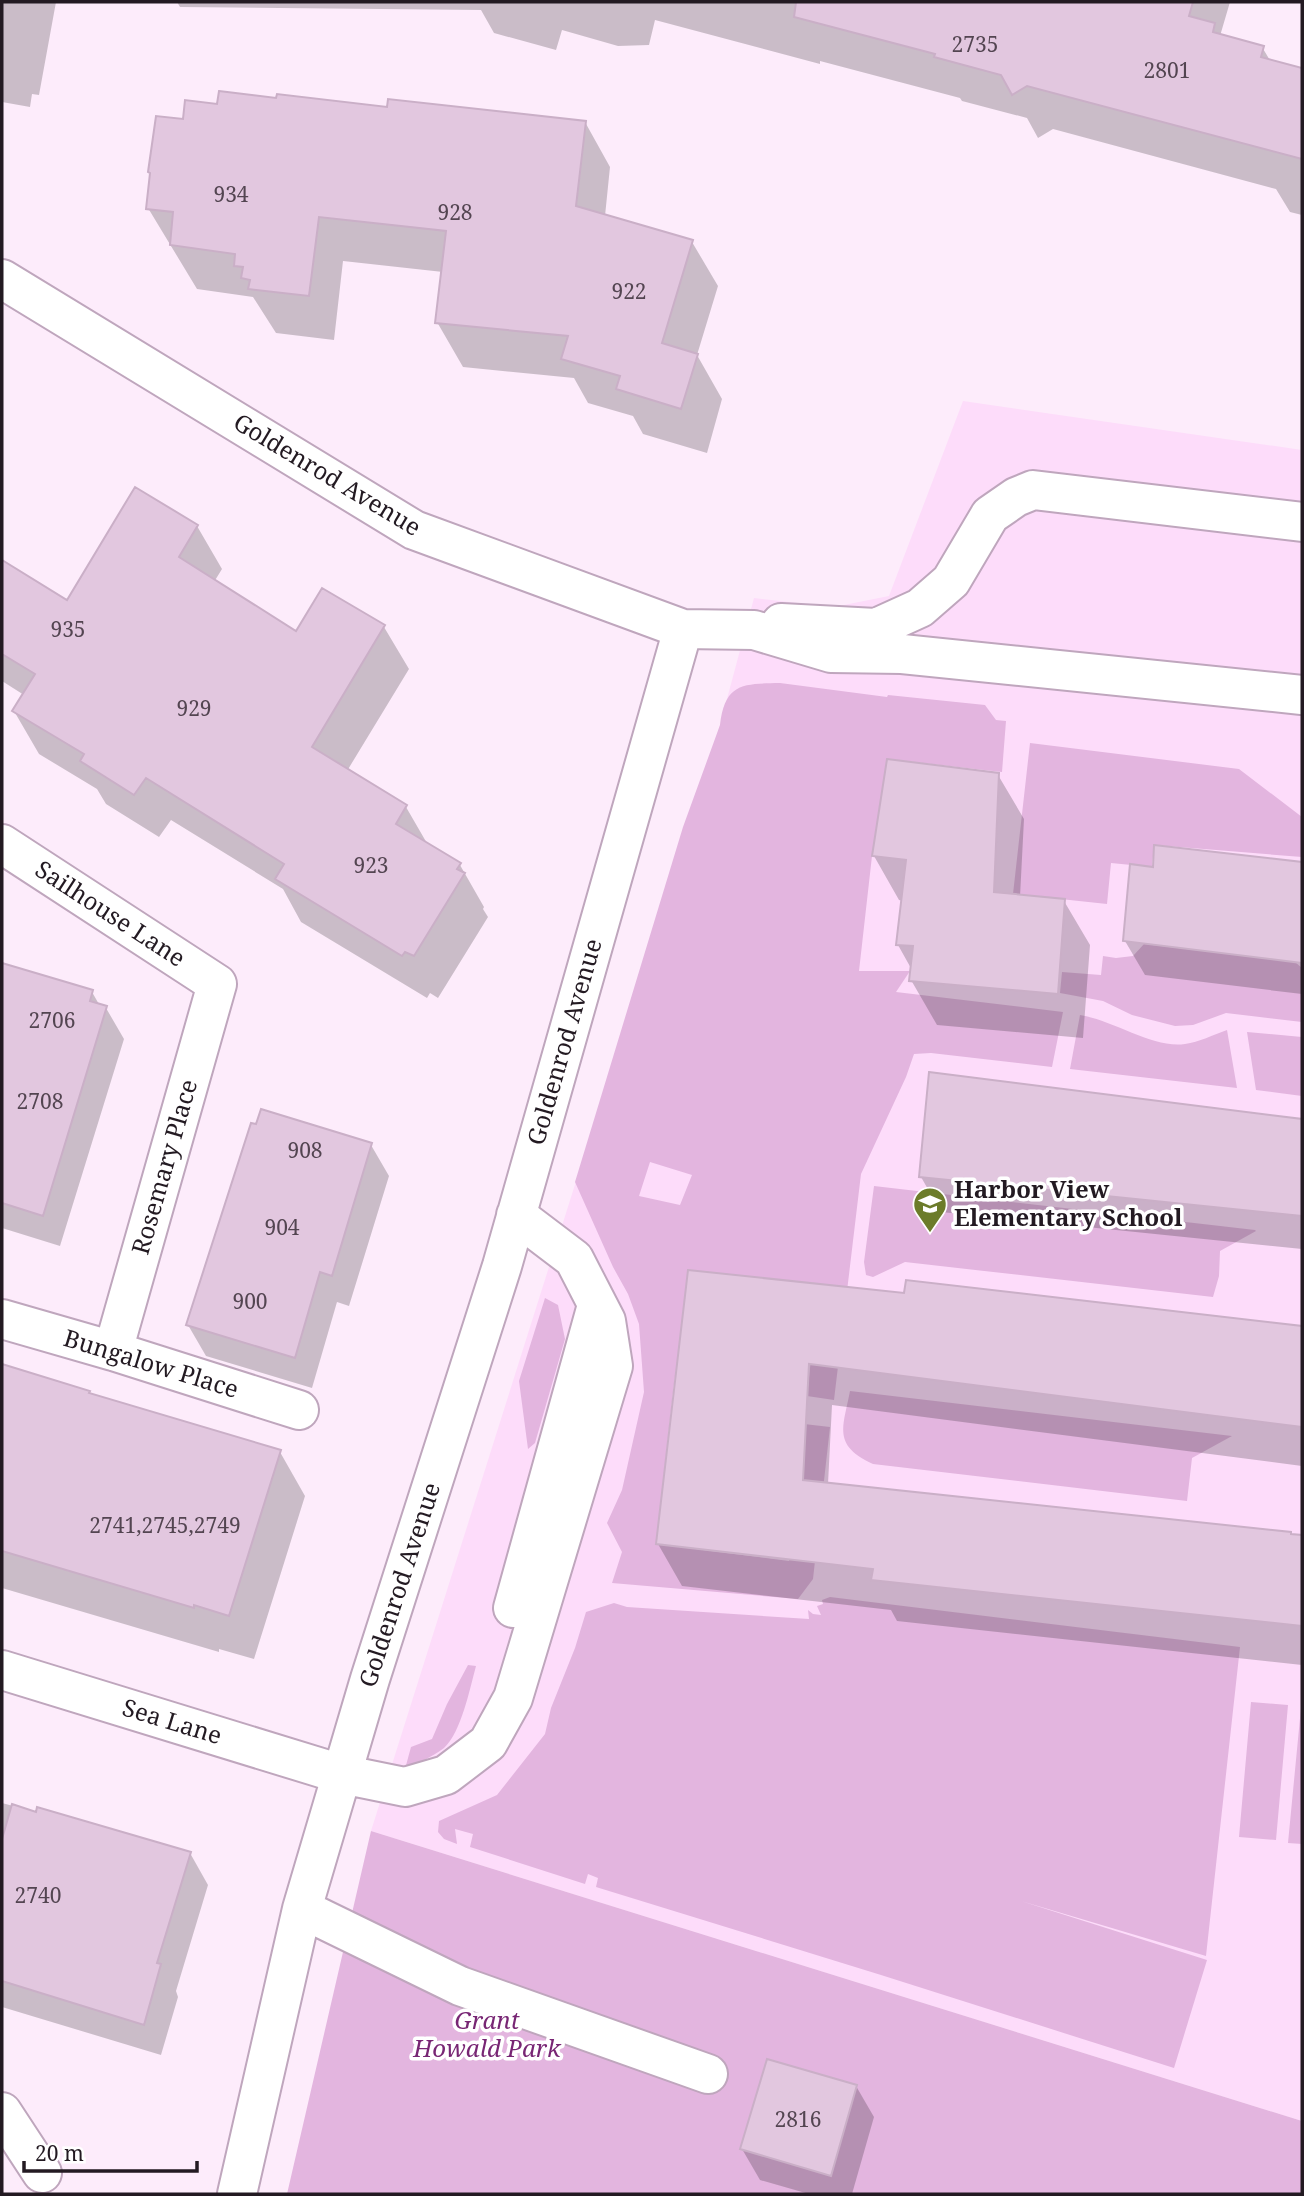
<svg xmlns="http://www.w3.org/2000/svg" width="1304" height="2196" viewBox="0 0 1304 2196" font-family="'Noto Serif',serif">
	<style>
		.built { fill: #fddcfa }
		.green { fill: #e3b5df; fill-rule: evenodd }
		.shadow { fill: #0003 }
		.building { fill: #e2c7df; stroke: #caafc7; stroke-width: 2 }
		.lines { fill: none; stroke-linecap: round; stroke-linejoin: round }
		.minor-casing { stroke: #bfa6bd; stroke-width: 42 }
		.minor { stroke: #fff; stroke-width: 38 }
		.labels { text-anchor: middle; stroke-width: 7; stroke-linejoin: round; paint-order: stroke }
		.number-label { font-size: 21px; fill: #534551 }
		.street-label { font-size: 24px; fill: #231a22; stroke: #fff }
		.poi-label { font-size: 24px; font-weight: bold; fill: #231a22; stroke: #fff; text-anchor: start }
		.park-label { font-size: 24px; font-style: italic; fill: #782674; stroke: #fff }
	</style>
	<rect width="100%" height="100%" fill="#fdecfb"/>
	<path class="built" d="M 963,401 L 1302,450 L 1302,2121 L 371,1831 L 720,725 L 754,598 L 834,607 L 889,596 Z"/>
	<path class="green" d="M 780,683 L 887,697 L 888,695 L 985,705 L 996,720 L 1006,721 L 1002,772 L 887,759 L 872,856 L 859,971 L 910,971 L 896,992 L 1063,1012 L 1052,1067 L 931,1053 L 914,1054 L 906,1077 L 861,1174 L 834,1400 L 807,1396 L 819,1284 L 690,1271 L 674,1384 L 656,1544 L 789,1561 L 804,1424 L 830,1427 L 813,1579 L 798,1599 L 612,1583 L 622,1552 L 607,1523 L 622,1490 L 644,1392 L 639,1324 L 628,1294 L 613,1267 L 575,1182 L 683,827 L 720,725 C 725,682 744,684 780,683 ZM 650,1162 L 692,1175 L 680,1205 L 639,1196 Z
		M 1030,743 L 1239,769 L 1302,817 L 1302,857 L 1154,845 L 1152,867 L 1111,863 L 1107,904 L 1013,894 Z
		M 1144,944 L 1295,962 L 1302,968 L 1302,1022 L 1226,1013 L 1193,1025 L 1175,1026 L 1132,1015 L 1103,1001 L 1060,993 L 1062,972 L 1101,975 L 1103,956 L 1116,958 L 1133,956 Z
		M 1080,1015 C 1113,1020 1154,1049 1185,1044 C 1199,1042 1213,1035 1227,1030 L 1237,1088 L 1070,1069 Z
		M 1247,1032 L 1302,1037 L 1302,1096 L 1256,1090 Z
		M 874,1186 L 1255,1230 L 1256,1231 L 1220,1251 L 1219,1276 L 1213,1297 L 905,1262 L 873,1277 L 866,1275 L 864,1262 Z
		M 545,1298 L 558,1305 L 565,1339 L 535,1443 L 528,1449 L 519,1381 Z
		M 850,1391 L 1232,1436 L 1192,1458 L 1187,1501 L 873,1464 C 832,1445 843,1428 850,1391 Z
		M 830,1597 L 1240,1647 L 1206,1956 L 1021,1901 L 1207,1960 L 1174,2068 L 881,1975 L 596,1887 L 598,1878 L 588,1874 L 585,1884 L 470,1847 L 473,1834 L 455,1829 L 457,1844 L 444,1839 L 438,1832 L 439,1821 L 497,1795 L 545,1734 L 551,1708 L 575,1648 L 586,1612 L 614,1603 L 627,1607 L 809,1619 L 808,1610 L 813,1614 L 821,1615 L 817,1606 L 823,1604 L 822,1600 Z
		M 468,1665 L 476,1666 C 470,1688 461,1733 444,1748 C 432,1757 418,1763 405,1769 L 411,1747 L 432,1739 L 447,1704 Z
		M 1251,1702 L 1288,1705 L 1276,1840 L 1239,1837 Z
		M 1301,1708 L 1302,1708 L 1302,1844 L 1288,1843 Z
		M 371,1831 L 1302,2121 L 1302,2194 L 287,2194 Z"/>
	<path class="shadow" d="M 2,2 L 56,2 L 39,95 L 32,94 L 30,107 L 2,102 Z
		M 177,2 L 1230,2 L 1220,36 L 1262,47 L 1271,62 L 1302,70 L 1302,215 L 1290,212 L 1276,189 L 1053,129 L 1038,138 L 1027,118 L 962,101 L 960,98 L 820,61 L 820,64 L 655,20 L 649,45 L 618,46 L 562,30 L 556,50 L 494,33 L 481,10 L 180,7 Z
		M 219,106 L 388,109 L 585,122 L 610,167 L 605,216 L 692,242 L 718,286 L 697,355 L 722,399 L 707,453 L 643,434 L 633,416 L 588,403 L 574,378 L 463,367 L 437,322 L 443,272 L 343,261 L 334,340 L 276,333 L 253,297 L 197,289 L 148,208 L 184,121 Z
		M 197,526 L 222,569 L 214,582 L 296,633 L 323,590 L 384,627 L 409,669 L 347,771 L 406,807 L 428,845 L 460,865 L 484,907 L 483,909 L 488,917 L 438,998 L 430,993 L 427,998 L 301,922 L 283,889 L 171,820 L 159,837 L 106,804 L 97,789 L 39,754 L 14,711 L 24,695 L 2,681 L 2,562 L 68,602 Z
		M 998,775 L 1024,819 L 1020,897 L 1064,901 L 1090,945 L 1083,1038 L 937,1025 L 911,980 L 912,970 L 898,945 L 903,901 L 899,900 L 874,856 Z
		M 1156,847 L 1302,864 L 1302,994 L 1145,975 L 1125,941 L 1154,869 Z
		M 2,965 L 92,992 L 100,1006 L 106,1008 L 124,1039 L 60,1246 L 2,1228 Z
		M 1159,1104 L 1302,1121 L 1302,1249 L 941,1212 L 921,1177 Z
		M 371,1145 L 389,1176 L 349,1306 L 337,1302 L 312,1388 L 206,1356 L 188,1325 Z
		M 690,1272 L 906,1295 L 907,1282 L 1302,1326 L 1302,1466 L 832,1405 L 828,1484 L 1302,1537 L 1302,1665 L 897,1621 L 891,1610 L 682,1586 L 658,1544 Z
		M 2,1367 L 280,1452 L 305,1496 L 254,1659 L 219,1649 L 219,1652 L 2,1588 Z
		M 2,1803 L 190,1853 L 208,1885 L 176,1991 L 178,1997 L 161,2055 L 2,2007 Z
		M 856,2086 L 874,2117 L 852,2194 L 809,2194 L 760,2180 L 742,2149 Z"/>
	<path class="building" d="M 796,2 L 1193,2 L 1189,16 L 1215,23 L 1213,32 L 1264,46 L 1261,57 L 1302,68 L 1302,159 L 1027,86 L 1012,95 L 1001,75 L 934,57 L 935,54 L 794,17 Z
		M 219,91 L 276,98 L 277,94 L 387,107 L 388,99 L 586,121 L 576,206 L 693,240 L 662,343 L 698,354 L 681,409 L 616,389 L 620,376 L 561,359 L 568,336 L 435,323 L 446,231 L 319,217 L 309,296 L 248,289 L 250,280 L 241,278 L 243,267 L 234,266 L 235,254 L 170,245 L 173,212 L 146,209 L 150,173 L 148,172 L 156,116 L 183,119 L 185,100 L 217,104 Z
		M 135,487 L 198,525 L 179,557 L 296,631 L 322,588 L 385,625 L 312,747 L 407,805 L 396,824 L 461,863 L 457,869 L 465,873 L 414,956 L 405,952 L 402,956 L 275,879 L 284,864 L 146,778 L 134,795 L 80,761 L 84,754 L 12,711 L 35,674 L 2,654 L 2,560 L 67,600 Z
		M 887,759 L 999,773 L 994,892 L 1065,899 L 1058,994 L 909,981 L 913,946 L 896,945 L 906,860 L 872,856 Z
		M 1154,845 L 1302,862 L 1302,963 L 1123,941 L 1130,864 L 1153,867 Z
		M 2,963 L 93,990 L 90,1001 L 107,1006 L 43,1216 L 2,1203 Z
		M 929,1072 L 1302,1119 L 1302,1216 L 919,1177 Z
		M 261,1109 L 372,1143 L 332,1276 L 320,1272 L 295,1358 L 186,1325 L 251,1123 L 256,1124 Z
		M 688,1270 L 904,1293 L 906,1280 L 1302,1326 L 1302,1427 L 809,1364 L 803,1480 L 1291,1532 L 1291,1534 L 1302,1535 L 1302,1626 L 871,1580 L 873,1569 L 656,1544 Z
		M 2,1364 L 90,1391 L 89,1393 L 281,1450 L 229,1616 L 194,1605 L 194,1608 L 2,1551 Z
		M 12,1804 L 36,1812 L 37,1807 L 191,1852 L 157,1963 L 161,1964 L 144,2025 L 2,1981 L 2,1839 Z
		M 767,2059 L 857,2085 L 831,2176 L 740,2149 Z"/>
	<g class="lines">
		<g class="minor-casing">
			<path id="minor" d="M 2,279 L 414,530 L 683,629 L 502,1266 L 370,1679 L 302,1909 L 237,2194
				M 781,623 L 876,628 L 920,608 L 951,581 L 990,515 L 1016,497 L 1033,490 L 1302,522
				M 683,629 L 754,630 L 831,653 L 902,654 L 1302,695
				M 2,844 L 217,984 L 113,1351
				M 2,1319 L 113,1351 L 299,1410
				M 513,1608 L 597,1305
				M 2,1670 L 341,1774 L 405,1787 L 446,1775 L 488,1743 L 513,1698 L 613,1366 L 606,1321 L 574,1259 L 516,1215
				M 302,1909 L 460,1986 L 708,2074
				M 2,2112 L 42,2173"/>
		</g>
		<use href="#minor" class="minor"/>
	</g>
	<defs>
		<g id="school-pin" transform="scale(1.75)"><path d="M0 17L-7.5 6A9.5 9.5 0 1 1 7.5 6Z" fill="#6c7c2a" stroke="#fff"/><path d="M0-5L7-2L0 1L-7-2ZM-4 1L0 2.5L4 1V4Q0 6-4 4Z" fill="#fff"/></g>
	</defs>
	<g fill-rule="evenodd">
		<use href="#school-pin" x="930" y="1204"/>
	</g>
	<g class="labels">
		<g class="number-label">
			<text x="975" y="52">2735</text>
			<text x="1167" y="78">2801</text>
			<text x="231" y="202">934</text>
			<text x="455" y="220">928</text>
			<text x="629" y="299">922</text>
			<text x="68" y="637">935</text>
			<text x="194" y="716">929</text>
			<text x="371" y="873">923</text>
			<text x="52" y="1028">2706</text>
			<text x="40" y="1109">2708</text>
			<text x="305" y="1158">908</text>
			<text x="282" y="1235">904</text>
			<text x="250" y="1309">900</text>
			<text x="165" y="1533">2741,2745,2749</text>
			<text x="38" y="1903">2740</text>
			<text x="798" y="2127">2816</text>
		</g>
		<g class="street-label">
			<text transform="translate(327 475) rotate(31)" y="8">Goldenrod Avenue</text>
			<text transform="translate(110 914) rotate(33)" y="8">Sailhouse Lane</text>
			<text transform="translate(565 1042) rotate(-74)" y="8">Goldenrod Avenue</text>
			<text transform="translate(165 1167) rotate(-74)" y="8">Rosemary Place</text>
			<text transform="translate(151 1364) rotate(17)" y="8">Bungalow Place</text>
			<text transform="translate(400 1585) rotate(-72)" y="8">Goldenrod Avenue</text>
			<text transform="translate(172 1722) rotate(17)" y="8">Sea Lane</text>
		</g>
		<g class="poi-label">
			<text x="954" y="1198">Harbor View<tspan x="954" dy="28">Elementary School</tspan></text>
		</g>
		<g class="park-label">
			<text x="487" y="2029">Grant<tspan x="487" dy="28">Howald Park</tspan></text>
		</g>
	</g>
	<rect width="1304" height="2196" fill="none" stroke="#231a22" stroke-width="7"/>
	<path d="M24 2161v10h173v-10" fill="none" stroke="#231a22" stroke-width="3.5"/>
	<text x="35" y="2161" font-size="21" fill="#231a22" stroke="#ffffff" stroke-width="5" paint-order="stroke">20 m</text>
</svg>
